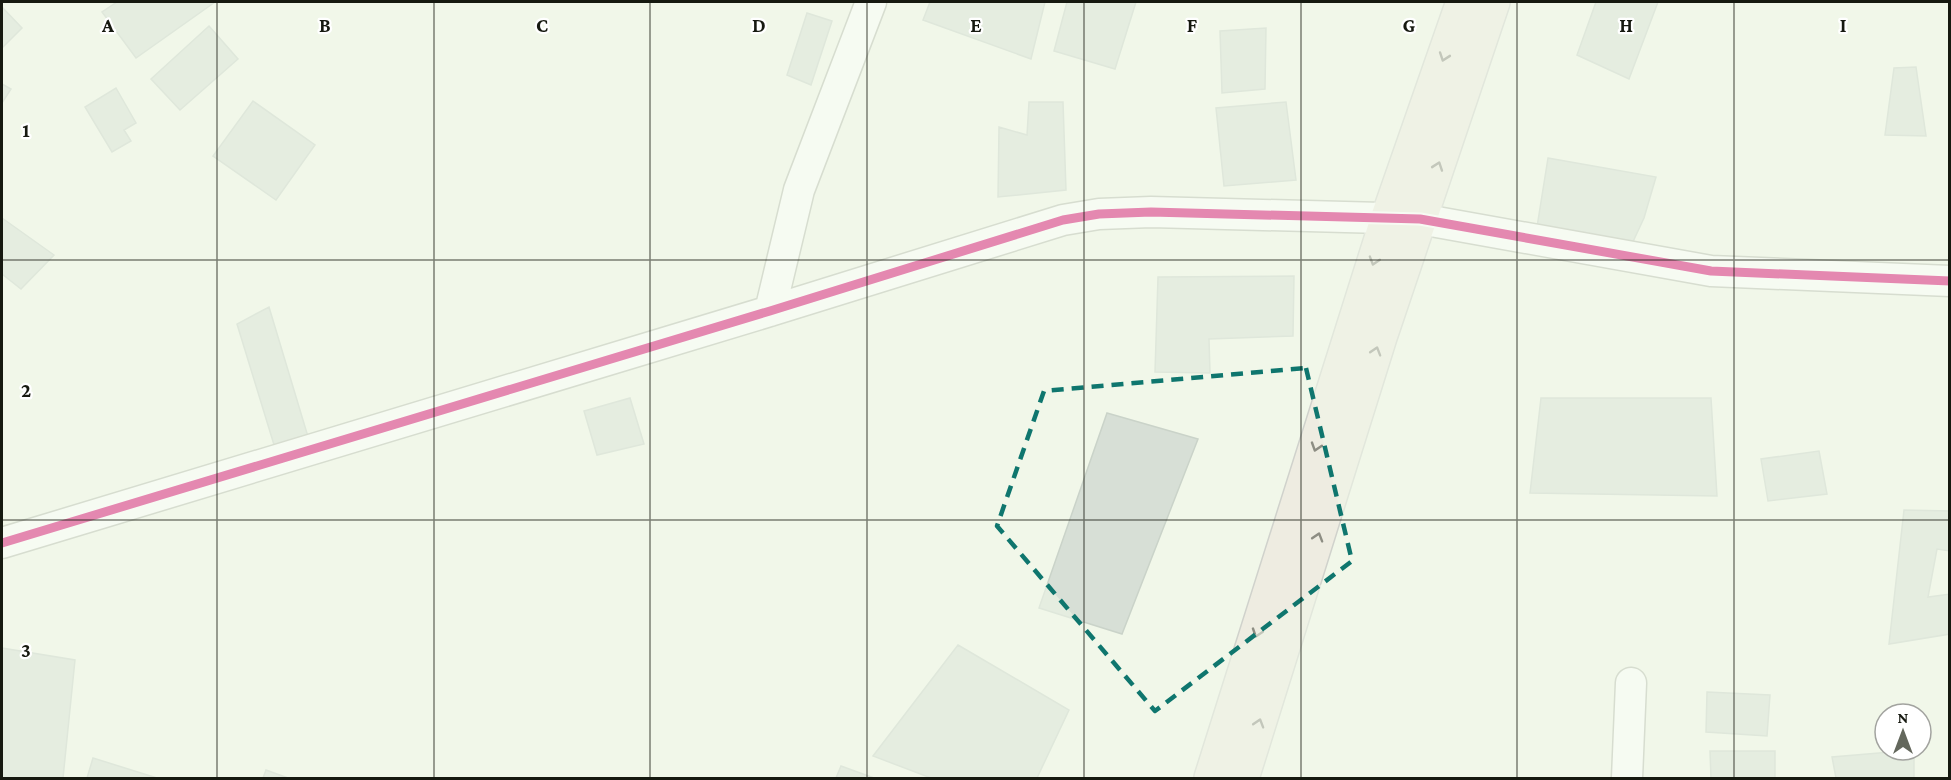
<svg xmlns="http://www.w3.org/2000/svg" width="1951" height="780" viewBox="0 0 1951 780" font-family="'Crimson Pro',serif">
	<style>
		.building { fill: #d7dfd6; stroke: #cad3c9; stroke-width: 1.5 }
		.lines { fill: none; stroke-linecap: round; stroke-linejoin: round }
		.minor-casing { stroke: #b8bdb1; stroke-width: 33 }
		.primary-casing { stroke: #d0d2cc; stroke-width: 36 }
		.minor { stroke: #fdfefc; stroke-width: 30 }
		.primary { stroke: #eeece1; stroke-width: 33 }
		.cycleway-casing { stroke: #fff; stroke-width: 13 }
		.cycleway { stroke: #d6006c; stroke-width: 9 }
		.oneway { stroke: #8d8d83 }
		.marked { fill: none; stroke: #0f766e; stroke-width: 4.5; stroke-dasharray: 12 8; stroke-linejoin: round }
		.grid { fill: none; stroke: #161910; stroke-width: 1.5; stroke-opacity: 0.55 }
		.grid-label { font-size: 20px; text-anchor: middle; font-weight: bold; fill: #161910; stroke: #fff; stroke-width: 4.5; stroke-linejoin: round; paint-order: stroke }
	</style>
	<rect width="100%" height="100%" fill="#f1f7e9"/>
	<path class="building" d="M 117,2 L 215,2 L 136,58 L 102,12 Z
		M 930,2 L 1045,2 L 1031,59 L 923,20 Z
		M 1067,2 L 1136,2 L 1115,69 L 1054,51 Z
		M 1596,2 L 1658,2 L 1629,79 L 1577,55 Z
		M 2,7 L 22,28 L 2,48 Z
		M 807,13 L 832,21 L 811,85 L 787,75 Z
		M 209,26 L 238,59 L 180,110 L 151,79 Z
		M 1266,28 L 1265,89 L 1222,93 L 1220,31 Z
		M 1916,67 L 1926,136 L 1885,135 L 1894,68 Z
		M 2,84 L 11,89 L 2,103 Z
		M 116,88 L 136,123 L 124,130 L 131,141 L 112,152 L 85,107 Z
		M 253,101 L 315,145 L 276,200 L 213,156 Z
		M 1029,102 L 1063,102 L 1066,190 L 998,197 L 999,127 L 1027,135 Z
		M 1286,102 L 1296,180 L 1224,186 L 1216,108 Z
		M 1548,158 L 1656,177 L 1644,218 L 1631,246 L 1537,227 Z
		M 2,218 L 54,255 L 21,289 L 2,274 Z
		M 1294,276 L 1293,336 L 1209,339 L 1210,373 L 1155,372 L 1158,277 Z
		M 269,307 L 309,440 L 275,448 L 237,324 Z
		M 630,398 L 644,444 L 597,455 L 584,411 Z
		M 1541,398 L 1711,398 L 1717,496 L 1530,493 Z
		M 1107,413 L 1198,439 L 1122,634 L 1039,608 Z
		M 1819,451 L 1827,494 L 1768,501 L 1761,459 Z
		M 1904,510 L 1950,511 L 1950,551 L 1937,549 L 1928,597 L 1950,594 L 1950,634 L 1889,644 Z
		M 958,645 L 1069,710 L 1037,778 L 931,778 L 873,756 Z
		M 2,648 L 75,660 L 63,778 L 2,778 Z
		M 1707,692 L 1770,695 L 1767,736 L 1706,732 Z
		M 1914,750 L 1914,778 L 1836,778 L 1832,757 Z
		M 1710,751 L 1775,751 L 1775,778 L 1711,778 Z
		M 93,758 L 157,778 L 87,778 Z
		M 841,766 L 874,778 L 836,778 Z
		M 266,770 L 288,778 L 263,778 Z"/>
	<g class="lines">
		<g class="minor-casing">
			<path id="minor" d="M 770,311 L 799,190 L 871,2
				M 2,543 L 770,311 L 1063,220 L 1099,214 L 1151,212 L 1420,219 L 1711,271 L 1950,281
				M 1627,778 L 1631,683"/>
		</g>
		<g class="primary-casing">
			<path id="primary" d="M 1211,778 L 1388,217 L 1463,2
				M 1242,778 L 1380,337 L 1493,2"/>
		</g>
		<use href="#minor" class="minor"/>
		<use href="#primary" class="primary"/>
		<g class="cycleway-casing">
			<path id="cycleway" d="M 2,543 L 770,311 L 1063,220 L 1099,214 L 1151,212 L 1420,219 L 1711,271 L 1950,281"/>
		</g>
		<use href="#cycleway" class="cycleway"/>
	</g>
	<defs><path id="oneway-chevron" d="M-2-3.5L2.5 0L-2 3.5" fill="none" stroke-width="1.6" stroke-linecap="round" stroke-linejoin="round" transform="scale(1.5)"/></defs>
	<g class="oneway">
		<use href="#oneway-chevron" transform="translate(1444 57) rotate(109)"/>
		<use href="#oneway-chevron" transform="translate(1438 166) rotate(-71)"/>
		<use href="#oneway-chevron" transform="translate(1374 261) rotate(107)"/>
		<use href="#oneway-chevron" transform="translate(1376 351) rotate(-73)"/>
		<use href="#oneway-chevron" transform="translate(1316 447) rotate(108)"/>
		<use href="#oneway-chevron" transform="translate(1318 537) rotate(-73)"/>
		<use href="#oneway-chevron" transform="translate(1257 633) rotate(108)"/>
		<use href="#oneway-chevron" transform="translate(1259 723) rotate(-73)"/>
	</g>
	<path d="M0 0H1951V780H0ZM 1306,368 L 1352,561 L 1155,711 L 997,526 L 1044,391 Z" fill="#f1f7e9" fill-opacity=".55" fill-rule="evenodd"/>
	<path class="marked" d="M 1306,368 L 1352,561 L 1155,711 L 997,526 L 1044,391 Z"/>
	<path class="grid" d="M 217,2 L 217,778M 434,2 L 434,778M 650,2 L 650,778M 867,2 L 867,778M 1084,2 L 1084,778M 1301,2 L 1301,778M 1517,2 L 1517,778M 1734,2 L 1734,778M 2,260 L 1950,260M 2,520 L 1950,520"/>
	<g class="grid-label">
		<text x="108" y="32">A</text>
		<text x="325" y="32">B</text>
		<text x="542" y="32">C</text>
		<text x="759" y="32">D</text>
		<text x="976" y="32">E</text>
		<text x="1192" y="32">F</text>
		<text x="1409" y="32">G</text>
		<text x="1626" y="32">H</text>
		<text x="1843" y="32">I</text>
		<text x="26" y="137">1</text>
		<text x="26" y="397">2</text>
		<text x="26" y="657">3</text>
	</g>
	<rect width="1951" height="780" fill="none" stroke="#161910" stroke-width="6"/>
	<g transform="translate(1903 732)"><circle r="28" fill="#ffffff" stroke="#a2a39f" stroke-width="1.5"/>
	<path d="M0-4.5L10 22L0 15L-10 22Z" fill="#63675c"/>
	<text y="-9" font-size="16" font-weight="bold" text-anchor="middle" fill="#161910">N</text>
	</g>
</svg>
